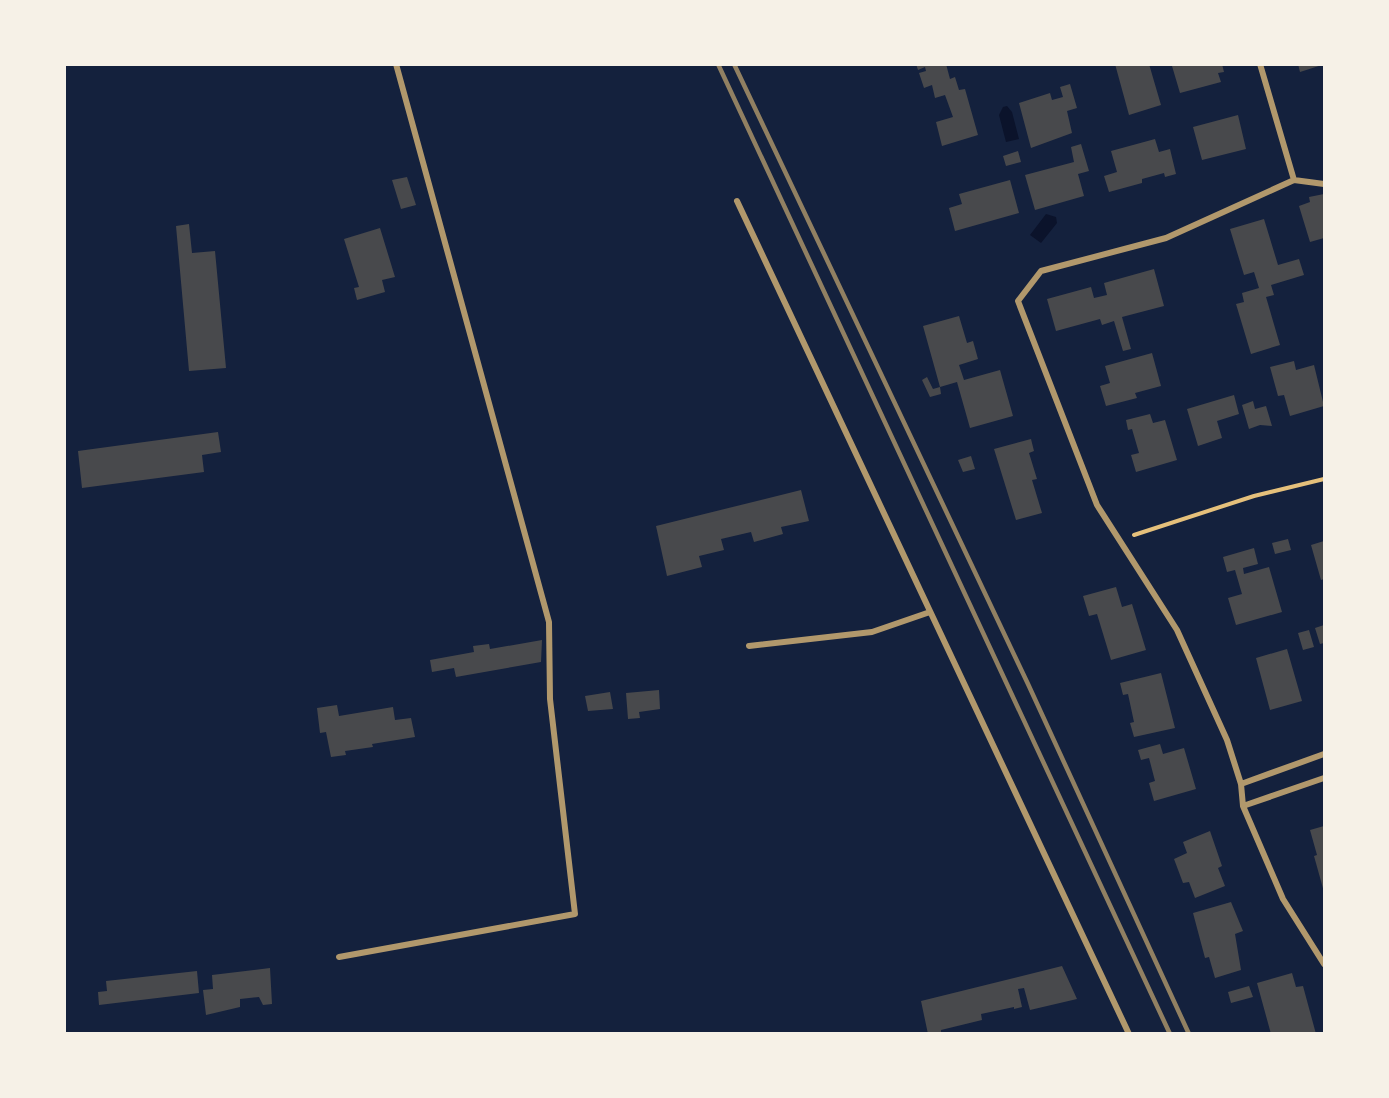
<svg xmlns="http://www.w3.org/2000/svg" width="1389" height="1098" viewBox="0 0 1389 1098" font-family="Commissioner,sans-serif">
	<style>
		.water { fill: #0b132b }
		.building { fill: #48494c }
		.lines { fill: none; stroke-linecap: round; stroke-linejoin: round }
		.path { stroke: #e5c07b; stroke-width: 4 }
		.minor { stroke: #b1986c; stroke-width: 6 }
		.rail { stroke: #918062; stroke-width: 4.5 }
	</style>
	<rect width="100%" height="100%" fill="#14213d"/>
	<path class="water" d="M 1007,106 L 1012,112 L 1019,139 L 1006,142 L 999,115 L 1003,107 Z
		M 1046,214 L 1056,217 L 1057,223 L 1041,243 L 1030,235 Z"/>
	<path class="building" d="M 916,64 L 946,64 L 950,79 L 955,77 L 959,90 L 965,89 L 978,135 L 942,146 L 936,122 L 953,117 L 945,95 L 935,98 L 932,85 L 924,88 L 919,73 L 926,71 L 925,67 L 918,70 Z
		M 1115,64 L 1149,64 L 1161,105 L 1129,115 Z
		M 1177,64 L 1222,64 L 1224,72 L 1218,73 L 1221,82 L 1180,93 L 1172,66 Z
		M 1298,64 L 1322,64 L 1322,65 L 1300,72 Z
		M 1070,84 L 1077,108 L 1067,111 L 1072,133 L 1031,148 L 1019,103 L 1050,93 L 1052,100 L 1063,97 L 1060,87 Z
		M 1238,115 L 1246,149 L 1202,160 L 1193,127 Z
		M 1155,139 L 1159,152 L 1170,149 L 1176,174 L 1165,177 L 1164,173 L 1142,179 L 1142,183 L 1109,192 L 1104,176 L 1117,172 L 1111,151 Z
		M 1081,144 L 1089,171 L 1078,174 L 1084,196 L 1035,210 L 1025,175 L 1074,162 L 1071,147 Z
		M 1018,151 L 1021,162 L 1006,166 L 1003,156 Z
		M 407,177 L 416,205 L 401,209 L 392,180 Z
		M 1010,180 L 1019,213 L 955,231 L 949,208 L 962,204 L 959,194 Z
		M 1324,194 L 1324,238 L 1310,242 L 1299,206 L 1310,202 L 1309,197 Z
		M 1264,219 L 1278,265 L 1299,259 L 1304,275 L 1271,285 L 1274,295 L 1266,297 L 1280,345 L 1251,354 L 1236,304 L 1244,302 L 1242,293 L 1259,288 L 1254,272 L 1244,275 L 1230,229 Z
		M 189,224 L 192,253 L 215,251 L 226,368 L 189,371 L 176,226 Z
		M 380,228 L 395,277 L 382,280 L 385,292 L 357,300 L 354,288 L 359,287 L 344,239 Z
		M 1154,269 L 1164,306 L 1122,317 L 1131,349 L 1123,351 L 1114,321 L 1102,325 L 1100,319 L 1056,331 L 1047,299 L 1091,287 L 1094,298 L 1107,295 L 1104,283 Z
		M 959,316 L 967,343 L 973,341 L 978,359 L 959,365 L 964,380 L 1000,370 L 1013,416 L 970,428 L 957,382 L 940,387 L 923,326 Z
		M 1152,353 L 1161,386 L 1135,393 L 1137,398 L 1106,406 L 1100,386 L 1110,383 L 1105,366 Z
		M 1294,361 L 1296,370 L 1314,365 L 1324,406 L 1290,416 L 1284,395 L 1278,396 L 1270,367 Z
		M 927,377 L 933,389 L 940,387 L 941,394 L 930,397 L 922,380 Z
		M 1234,395 L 1239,414 L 1217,421 L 1222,438 L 1198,446 L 1187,409 Z
		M 1253,401 L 1255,409 L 1266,406 L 1272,426 L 1260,425 L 1249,429 L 1242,405 Z
		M 1150,414 L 1153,423 L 1165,420 L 1177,460 L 1136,472 L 1131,455 L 1139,453 L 1132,429 L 1128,430 L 1126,420 Z
		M 218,432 L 221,452 L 202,455 L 204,472 L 82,488 L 78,451 Z
		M 1031,439 L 1034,451 L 1029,453 L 1037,479 L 1032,480 L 1042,513 L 1016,520 L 994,449 Z
		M 971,456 L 975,469 L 963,472 L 958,460 Z
		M 801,490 L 809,521 L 781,527 L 783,534 L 754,542 L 751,532 L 721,539 L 724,550 L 699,556 L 702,567 L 667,576 L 656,526 Z
		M 1288,539 L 1291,550 L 1275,554 L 1272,543 Z
		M 1324,541 L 1324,579 L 1321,580 L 1311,545 Z
		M 1254,548 L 1258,564 L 1243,568 L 1244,574 L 1269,567 L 1282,612 L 1236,625 L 1228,598 L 1242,594 L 1235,570 L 1227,572 L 1223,557 Z
		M 1116,587 L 1122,607 L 1132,604 L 1146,650 L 1111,660 L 1097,614 L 1089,616 L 1083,596 Z
		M 1324,625 L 1324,643 L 1320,644 L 1315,628 Z
		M 1309,630 L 1314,647 L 1303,650 L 1298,633 Z
		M 542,640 L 541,662 L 456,677 L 454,668 L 432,672 L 430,660 L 474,652 L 473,646 L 489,644 L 490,649 Z
		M 1287,649 L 1302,701 L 1270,710 L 1256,658 Z
		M 1161,673 L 1175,728 L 1134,737 L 1130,723 L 1134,722 L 1128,694 L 1123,695 L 1120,683 Z
		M 659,690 L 660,709 L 639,712 L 640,718 L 628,719 L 626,693 Z
		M 610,692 L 613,709 L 588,711 L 585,696 Z
		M 337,705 L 339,716 L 393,707 L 395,720 L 411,718 L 415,737 L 372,744 L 373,747 L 345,751 L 346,755 L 331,757 L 326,732 L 320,733 L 317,708 Z
		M 1160,744 L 1163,754 L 1184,748 L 1196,789 L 1154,801 L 1149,783 L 1155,781 L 1149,758 L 1141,760 L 1138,750 Z
		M 1324,826 L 1324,892 L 1314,856 L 1317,855 L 1310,830 Z
		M 1210,831 L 1222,866 L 1218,868 L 1225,886 L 1195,898 L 1189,882 L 1183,883 L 1174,859 L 1187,853 L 1183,842 Z
		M 1231,902 L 1243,931 L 1235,934 L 1241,970 L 1215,978 L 1209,957 L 1205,958 L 1193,913 Z
		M 1062,966 L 1077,999 L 1030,1010 L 1024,988 L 1018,989 L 1022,1007 L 1014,1009 L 1014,1007 L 981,1014 L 982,1020 L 941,1030 L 941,1034 L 928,1034 L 921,1001 Z
		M 270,968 L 272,1004 L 263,1005 L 259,997 L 240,999 L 240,1007 L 206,1015 L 203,990 L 213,989 L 212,975 Z
		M 197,971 L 199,993 L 99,1005 L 98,992 L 107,991 L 106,981 Z
		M 1292,973 L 1296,987 L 1303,986 L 1316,1034 L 1271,1034 L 1257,983 Z
		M 1249,986 L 1253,997 L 1231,1003 L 1228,992 Z"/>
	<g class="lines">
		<path class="path" d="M 1134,535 L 1254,496 L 1324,479"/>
		<path class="minor" d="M 1260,64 L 1294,180 L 1324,184
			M 1294,180 L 1166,238 L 1041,271 L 1018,301 L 1097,505 L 1177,630 L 1227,740 L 1241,784 L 1243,806 L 1283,899 L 1324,964
			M 737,201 L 1129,1034
			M 749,646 L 872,632 L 930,612
			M 1241,784 L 1324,754
			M 1243,806 L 1324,778
			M 339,957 L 575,914 L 550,699 L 549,622 L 396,64"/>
		<path class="rail" d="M 718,64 L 1170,1034
			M 734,64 L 1028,684 L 1189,1034"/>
	</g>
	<rect width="1389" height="1098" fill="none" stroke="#f6f1e7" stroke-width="132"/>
</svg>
